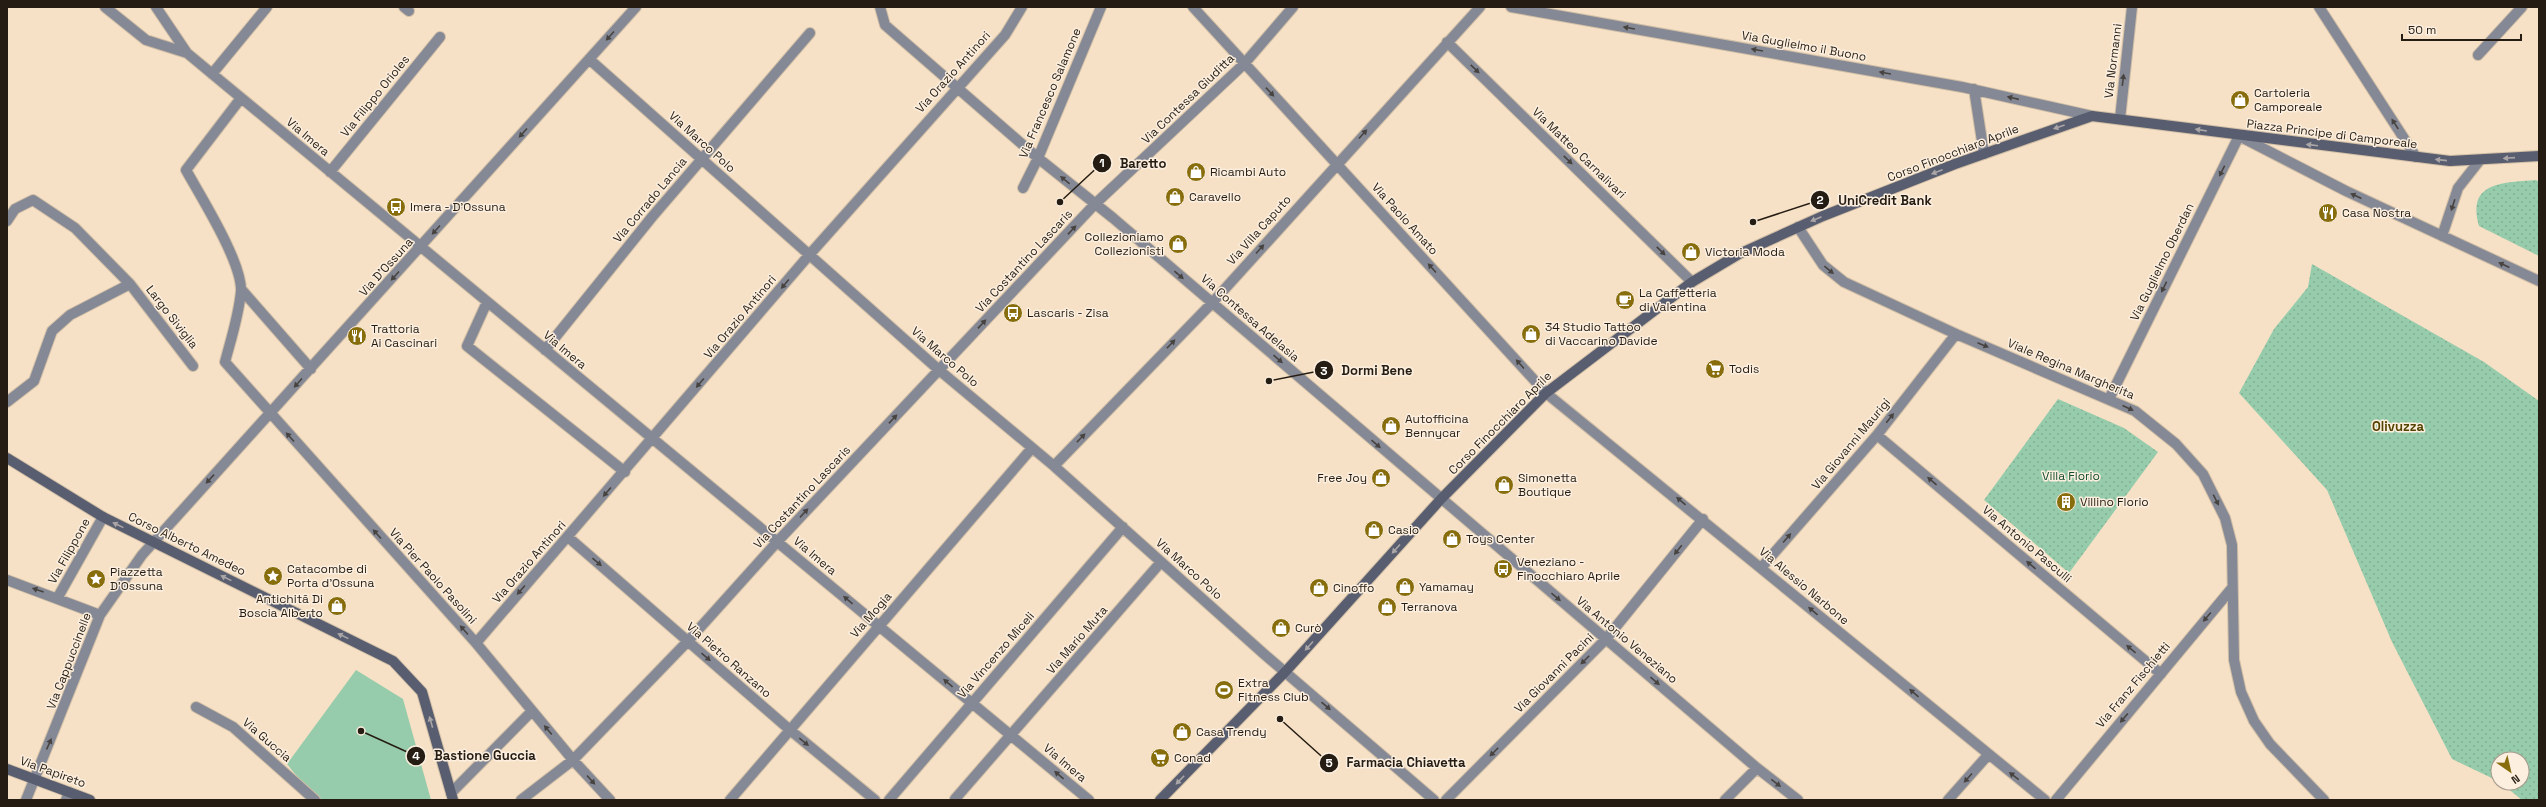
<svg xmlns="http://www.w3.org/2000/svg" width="2546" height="807" viewBox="0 0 2546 807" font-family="'Space Grotesk',sans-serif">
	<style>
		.green { fill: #96ccab }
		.park { fill: url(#park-dots) }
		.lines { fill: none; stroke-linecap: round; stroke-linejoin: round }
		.street-casing { stroke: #d0bea6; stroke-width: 12 }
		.secondary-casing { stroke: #d0bea6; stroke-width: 12 }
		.street { stroke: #858995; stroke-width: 10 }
		.secondary { stroke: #585d6f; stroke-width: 10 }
		.oneway { fill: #474340 }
		.oneway2 { fill: #aaa6a7 }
		.labels { text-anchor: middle; stroke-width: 3; stroke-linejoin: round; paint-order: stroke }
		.street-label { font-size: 12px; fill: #251d13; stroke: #fcefdf }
		.poi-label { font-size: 12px; fill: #251d13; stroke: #fcefdf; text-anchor: start }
		.park-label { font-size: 12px; fill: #134d30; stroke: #fcefdf }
		.neighbourhood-label { font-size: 13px; font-weight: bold; fill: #534200; stroke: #fcefdf }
		.leader { fill: none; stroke: #251d13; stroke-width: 1.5 }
		.callout-dot { fill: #251d13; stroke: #fcefdf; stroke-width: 1.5 }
		.mark-label { font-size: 12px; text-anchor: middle; font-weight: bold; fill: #fff }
		.callout-label { font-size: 13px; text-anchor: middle; font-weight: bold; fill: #251d13; stroke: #fcefdf; stroke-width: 3; stroke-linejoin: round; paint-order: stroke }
	</style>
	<defs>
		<pattern id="park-dots" width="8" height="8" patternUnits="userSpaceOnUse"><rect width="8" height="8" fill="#96ccab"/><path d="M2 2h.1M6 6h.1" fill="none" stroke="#81af92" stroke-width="1.8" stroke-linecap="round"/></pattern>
	</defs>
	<rect width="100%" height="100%" fill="#f6e1c6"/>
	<path class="green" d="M 356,670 L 403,699 L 431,800 L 316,800 L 287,764 Z"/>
	<path class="park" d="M 2536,180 L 2539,182 L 2539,256 L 2479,226 C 2466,181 2504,183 2536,180 Z
		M 2312,264 L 2484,362 L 2539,401 L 2539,800 L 2522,800 L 2501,783 L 2522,783 L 2522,759 L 2498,759 L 2498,781 L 2452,759 L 2392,642 L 2327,490 L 2239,393 L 2274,329 L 2308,287 Z
		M 2058,399 L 2124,428 L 2158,452 L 2069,573 L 1984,500 Z"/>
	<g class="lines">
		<g class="street-casing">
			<path id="street" d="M 105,7 L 146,40 L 187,53 L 1089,800
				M 156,7 L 187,53
				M 404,7 L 409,11
				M 880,7 L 885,25 L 1038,158 L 1113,218 L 1757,768 L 1798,800
				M 1193,7 L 1546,393 L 2045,800
				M 1511,7 L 1962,87 L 2092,116
				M 2319,7 L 2416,157
				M 1447,42 L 1692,282
				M 2478,55 L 2522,7
				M 589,59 L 939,370 L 1054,466 L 1264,654 L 1434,800
				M 212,74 L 267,7
				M 1974,89 L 1984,154
				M 241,98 L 186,170 C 201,197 242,262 241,291 C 239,315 231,339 225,362 L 476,643 L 573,760 L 610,800
				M 2120,119 L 2132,7
				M 330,172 L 440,37
				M 1023,188 L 1038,158 L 1101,7
				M 7,221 L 15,209 L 33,200 L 75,228 L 130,284 L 193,366
				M 1798,227 L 1823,265 L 1844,282 L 1956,334 L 2135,411 L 2176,444 L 2203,474 L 2225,518 L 2232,545 L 2234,660 L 2241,692 L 2254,721 L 2270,744 L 2324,800
				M 2442,236 L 2458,188 L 2480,160
				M 241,289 L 311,369
				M 487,302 L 467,346 L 625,472
				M 545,350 L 652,217 L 810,33
				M 2109,399 L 2239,136 L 2346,191 L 2539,281
				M 7,402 L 34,381 L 52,331 L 70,315 L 130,284
				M 1877,435 L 2161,674
				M 1054,466 L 1212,303 L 1480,7
				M 568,537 L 790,730 L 875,800
				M 1761,568 L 1877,435 L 1956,334
				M 7,580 L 100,615
				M 58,597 L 103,517
				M 476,643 L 810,254 L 1005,35 L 1022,7
				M 196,707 L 233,727 L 315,800
				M 451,793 L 532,711
				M 955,799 L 1161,562
				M 26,800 L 100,615 L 142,555 L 636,7
				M 66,800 L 69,792
				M 521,800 L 573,760 L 688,641 L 777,542 L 1095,204 L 1244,64 L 1293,7
				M 730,800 L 1032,448
				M 889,800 L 1123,527
				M 1446,800 L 1606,639 L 1703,519
				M 1725,800 L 1757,768
				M 1948,800 L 1988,755
				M 2056,800 L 2232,588"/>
		</g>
		<g class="secondary-casing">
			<path id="secondary" d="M 7,458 L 103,517 L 393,661 L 422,692 L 453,800
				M 7,769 L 90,800
				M 1160,800 L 1286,671 L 1441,499 L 1546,393 L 1692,282 L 1739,254 L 1823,216 L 1955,164 L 2092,116 L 2450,161 L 2539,156"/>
		</g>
		<use href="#street" class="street"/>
		<use href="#secondary" class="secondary"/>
	</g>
	<defs><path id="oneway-solid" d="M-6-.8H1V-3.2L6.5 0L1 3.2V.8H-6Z"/></defs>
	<g class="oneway">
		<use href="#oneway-solid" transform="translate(1629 28) rotate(-170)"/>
		<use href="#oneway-solid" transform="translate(610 36) rotate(132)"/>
		<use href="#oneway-solid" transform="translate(1757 50) rotate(-170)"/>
		<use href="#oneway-solid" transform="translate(1475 69) rotate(44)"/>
		<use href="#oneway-solid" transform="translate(1885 73) rotate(-170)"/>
		<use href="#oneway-solid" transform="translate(2123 80) rotate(-83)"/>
		<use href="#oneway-solid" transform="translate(1270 92) rotate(47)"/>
		<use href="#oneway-solid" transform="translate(2013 98) rotate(-167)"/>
		<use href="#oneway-solid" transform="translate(2395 124) rotate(-123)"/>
		<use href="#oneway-solid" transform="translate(523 133) rotate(132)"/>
		<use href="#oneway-solid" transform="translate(1363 134) rotate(-48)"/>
		<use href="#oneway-solid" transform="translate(1568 160) rotate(44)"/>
		<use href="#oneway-solid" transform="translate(2222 171) rotate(116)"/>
		<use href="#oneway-solid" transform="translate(1065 180) rotate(-141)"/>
		<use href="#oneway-solid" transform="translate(2356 196) rotate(-155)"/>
		<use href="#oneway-solid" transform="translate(2453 205) rotate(108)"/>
		<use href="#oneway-solid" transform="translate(436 230) rotate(132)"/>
		<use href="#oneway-solid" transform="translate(1072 230) rotate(-47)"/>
		<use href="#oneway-solid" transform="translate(1260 249) rotate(-48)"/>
		<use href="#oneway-solid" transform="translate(1661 251) rotate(44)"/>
		<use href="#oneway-solid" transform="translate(2504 265) rotate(-155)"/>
		<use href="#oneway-solid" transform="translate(1432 268) rotate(-132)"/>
		<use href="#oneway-solid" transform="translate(1829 270) rotate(39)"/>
		<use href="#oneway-solid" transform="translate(1179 275) rotate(41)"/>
		<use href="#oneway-solid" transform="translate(395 276) rotate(132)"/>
		<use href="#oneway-solid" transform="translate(785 284) rotate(130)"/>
		<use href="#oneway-solid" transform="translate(2164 287) rotate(116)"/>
		<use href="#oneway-solid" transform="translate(982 324) rotate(-47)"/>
		<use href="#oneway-solid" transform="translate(1171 344) rotate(-46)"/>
		<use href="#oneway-solid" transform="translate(1983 345) rotate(23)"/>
		<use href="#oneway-solid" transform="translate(1278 359) rotate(41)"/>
		<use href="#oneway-solid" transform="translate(1520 364) rotate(-132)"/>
		<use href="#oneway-solid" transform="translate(298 383) rotate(132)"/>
		<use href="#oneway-solid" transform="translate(700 383) rotate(130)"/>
		<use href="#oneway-solid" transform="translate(2128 408) rotate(25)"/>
		<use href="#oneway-solid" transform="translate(1890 418) rotate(-52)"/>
		<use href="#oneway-solid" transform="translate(893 419) rotate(-47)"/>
		<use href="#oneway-solid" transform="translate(290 437) rotate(-132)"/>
		<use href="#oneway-solid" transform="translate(1081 438) rotate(-46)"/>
		<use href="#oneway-solid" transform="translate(1376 444) rotate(41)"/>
		<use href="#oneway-solid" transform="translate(210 479) rotate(133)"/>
		<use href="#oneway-solid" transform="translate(1932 481) rotate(-140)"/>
		<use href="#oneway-solid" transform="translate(607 492) rotate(131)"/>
		<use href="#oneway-solid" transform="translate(2216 500) rotate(63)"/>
		<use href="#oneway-solid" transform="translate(1681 501) rotate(-140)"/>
		<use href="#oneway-solid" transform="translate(804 513) rotate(-47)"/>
		<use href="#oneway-solid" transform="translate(377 534) rotate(-132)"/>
		<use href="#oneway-solid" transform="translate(1787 538) rotate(-49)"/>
		<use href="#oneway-solid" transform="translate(1678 550) rotate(129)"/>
		<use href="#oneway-solid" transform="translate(597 562) rotate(41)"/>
		<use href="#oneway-solid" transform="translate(2031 565) rotate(-140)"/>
		<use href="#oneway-solid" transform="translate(38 590) rotate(-161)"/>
		<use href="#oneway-solid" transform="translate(521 590) rotate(131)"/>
		<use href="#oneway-solid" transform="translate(1556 597) rotate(40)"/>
		<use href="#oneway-solid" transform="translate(848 600) rotate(-140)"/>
		<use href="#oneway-solid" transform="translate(1813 611) rotate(-140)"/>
		<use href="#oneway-solid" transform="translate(2207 617) rotate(130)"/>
		<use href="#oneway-solid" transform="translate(464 630) rotate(-132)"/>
		<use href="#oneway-solid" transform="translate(2131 649) rotate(-140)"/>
		<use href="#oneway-solid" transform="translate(706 657) rotate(41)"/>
		<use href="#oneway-solid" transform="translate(1585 660) rotate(135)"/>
		<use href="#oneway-solid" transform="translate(1655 681) rotate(41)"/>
		<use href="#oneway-solid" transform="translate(948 683) rotate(-140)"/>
		<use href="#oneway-solid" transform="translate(1914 693) rotate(-140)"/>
		<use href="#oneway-solid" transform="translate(1326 706) rotate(41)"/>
		<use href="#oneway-solid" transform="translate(2124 718) rotate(130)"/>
		<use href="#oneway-solid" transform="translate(548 730) rotate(-130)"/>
		<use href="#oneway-solid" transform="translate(804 742) rotate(39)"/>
		<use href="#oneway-solid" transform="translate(49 744) rotate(-66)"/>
		<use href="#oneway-solid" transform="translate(1494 752) rotate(135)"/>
		<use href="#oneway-solid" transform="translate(1059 775) rotate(-140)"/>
		<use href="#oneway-solid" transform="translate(2014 776) rotate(-142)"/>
		<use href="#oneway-solid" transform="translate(1968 778) rotate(132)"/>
		<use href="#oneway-solid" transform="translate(591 780) rotate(48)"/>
		<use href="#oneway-solid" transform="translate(1776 783) rotate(38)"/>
	</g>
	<g class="oneway2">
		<use href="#oneway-solid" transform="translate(2059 127) rotate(161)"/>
		<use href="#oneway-solid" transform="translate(2201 130) rotate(-171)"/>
		<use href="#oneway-solid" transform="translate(2312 145) rotate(-173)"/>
		<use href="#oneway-solid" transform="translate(2509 158) rotate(176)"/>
		<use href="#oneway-solid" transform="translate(2441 160) rotate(-174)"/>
		<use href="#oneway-solid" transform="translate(1937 172) rotate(159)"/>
		<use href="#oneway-solid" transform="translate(1816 219) rotate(157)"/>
		<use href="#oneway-solid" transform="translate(118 525) rotate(-154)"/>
		<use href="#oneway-solid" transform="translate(1396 549) rotate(132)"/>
		<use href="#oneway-solid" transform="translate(226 578) rotate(-154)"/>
		<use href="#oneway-solid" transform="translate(343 636) rotate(-154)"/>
		<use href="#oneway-solid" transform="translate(1309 646) rotate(132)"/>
		<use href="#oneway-solid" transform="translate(431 722) rotate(-106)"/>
		<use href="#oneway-solid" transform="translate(1180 780) rotate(134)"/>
	</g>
	<defs>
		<g id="shop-disc" transform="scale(1)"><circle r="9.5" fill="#876d0c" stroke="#fcefdf"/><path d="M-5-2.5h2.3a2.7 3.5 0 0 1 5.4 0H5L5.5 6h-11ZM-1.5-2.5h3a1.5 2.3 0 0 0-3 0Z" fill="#fff"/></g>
		<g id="bus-disc" transform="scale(1)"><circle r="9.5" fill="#876d0c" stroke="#fcefdf"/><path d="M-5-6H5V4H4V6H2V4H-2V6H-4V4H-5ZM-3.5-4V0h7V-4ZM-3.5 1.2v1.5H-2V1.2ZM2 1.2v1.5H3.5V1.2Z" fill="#fff"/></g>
		<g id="restaurant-disc" transform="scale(1)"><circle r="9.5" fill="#876d0c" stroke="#fcefdf"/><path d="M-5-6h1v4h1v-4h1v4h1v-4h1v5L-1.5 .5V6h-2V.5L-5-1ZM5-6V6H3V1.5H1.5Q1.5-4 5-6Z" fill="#fff"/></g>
		<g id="cafe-disc" transform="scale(1)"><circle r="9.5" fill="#876d0c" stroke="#fcefdf"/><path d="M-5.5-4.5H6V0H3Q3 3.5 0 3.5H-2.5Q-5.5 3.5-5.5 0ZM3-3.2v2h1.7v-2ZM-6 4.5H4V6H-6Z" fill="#fff"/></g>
		<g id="supermarket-disc" transform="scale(1)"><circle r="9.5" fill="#876d0c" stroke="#fcefdf"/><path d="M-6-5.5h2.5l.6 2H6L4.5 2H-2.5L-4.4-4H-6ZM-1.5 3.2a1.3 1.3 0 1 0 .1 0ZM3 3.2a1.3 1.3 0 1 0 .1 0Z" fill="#fff"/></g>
		<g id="building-disc" transform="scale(1)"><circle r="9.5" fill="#876d0c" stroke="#fcefdf"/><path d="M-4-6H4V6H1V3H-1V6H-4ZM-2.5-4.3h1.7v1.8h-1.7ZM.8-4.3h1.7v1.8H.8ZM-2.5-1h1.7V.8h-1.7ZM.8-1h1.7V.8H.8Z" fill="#fff"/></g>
		<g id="sight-disc" transform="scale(1)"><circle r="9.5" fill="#876d0c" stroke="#fcefdf"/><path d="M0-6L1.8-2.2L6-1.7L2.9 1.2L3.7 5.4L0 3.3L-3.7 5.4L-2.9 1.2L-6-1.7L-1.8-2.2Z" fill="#fff"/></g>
		<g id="stadium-disc" transform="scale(1)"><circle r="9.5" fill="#876d0c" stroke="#fcefdf"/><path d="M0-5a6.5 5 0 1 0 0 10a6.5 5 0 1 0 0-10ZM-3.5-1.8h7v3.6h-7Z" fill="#fff"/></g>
	</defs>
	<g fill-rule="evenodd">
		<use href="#shop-disc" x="2240" y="100"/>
		<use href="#shop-disc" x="1196" y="172"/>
		<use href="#shop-disc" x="1175" y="197"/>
		<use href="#bus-disc" x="396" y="207"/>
		<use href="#restaurant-disc" x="2328" y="213"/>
		<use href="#shop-disc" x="1178" y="244"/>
		<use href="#shop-disc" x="1691" y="252"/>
		<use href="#cafe-disc" x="1625" y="300"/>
		<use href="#bus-disc" x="1013" y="313"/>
		<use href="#shop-disc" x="1531" y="334"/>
		<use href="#restaurant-disc" x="357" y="336"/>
		<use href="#supermarket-disc" x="1715" y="369"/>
		<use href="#shop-disc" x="1391" y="426"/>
		<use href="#shop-disc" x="1381" y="478"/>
		<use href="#shop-disc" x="1504" y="485"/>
		<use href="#building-disc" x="2066" y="502"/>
		<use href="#shop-disc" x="1374" y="530"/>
		<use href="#shop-disc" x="1452" y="539"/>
		<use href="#bus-disc" x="1503" y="569"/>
		<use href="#sight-disc" x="273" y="576"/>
		<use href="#sight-disc" x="96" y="579"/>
		<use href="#shop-disc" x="1405" y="587"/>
		<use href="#shop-disc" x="1319" y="588"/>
		<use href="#shop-disc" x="337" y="606"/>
		<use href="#shop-disc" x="1387" y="607"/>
		<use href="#shop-disc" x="1281" y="628"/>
		<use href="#stadium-disc" x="1224" y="690"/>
		<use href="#shop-disc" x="1182" y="732"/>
		<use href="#supermarket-disc" x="1160" y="758"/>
	</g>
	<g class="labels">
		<g class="street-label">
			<text transform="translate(1804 46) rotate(10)" y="4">Via Guglielmo il Buono</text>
			<text transform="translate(2113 61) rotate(-83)" y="4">Via Normanni</text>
			<text transform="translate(953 72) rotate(-48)" y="4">Via Orazio Antinori</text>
			<text transform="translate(1050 93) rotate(-67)" y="4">Via Francesco Salamone</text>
			<text transform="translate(375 96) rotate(-51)" y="4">Via Filippo Orioles</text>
			<text transform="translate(1188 99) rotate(-44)" y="4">Via Contessa Giuditta</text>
			<text transform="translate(2332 134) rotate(7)" y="4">Piazza Principe di Camporeale</text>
			<text transform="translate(308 137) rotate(40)" y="4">Via Imera</text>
			<text transform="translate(702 142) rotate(42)" y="4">Via Marco Polo</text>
			<text transform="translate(1579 153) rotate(44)" y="4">Via Matteo Carnalivari</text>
			<text transform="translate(1953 153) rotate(-21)" y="4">Corso Finocchiaro Aprile</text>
			<text transform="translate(650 200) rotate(-50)" y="4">Via Corrado Lancia</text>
			<text transform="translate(1405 219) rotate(48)" y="4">Via Paolo Amato</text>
			<text transform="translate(1259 230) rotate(-48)" y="4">Via Villa Caputo</text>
			<text transform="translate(1024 261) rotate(-47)" y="4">Via Costantino Lascaris</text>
			<text transform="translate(2162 262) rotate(-64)" y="4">Via Guglielmo Oberdan</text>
			<text transform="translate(386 267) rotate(-48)" y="4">Via D'Ossuna</text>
			<text transform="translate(172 317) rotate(52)" y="4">Largo Siviglia</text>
			<text transform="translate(740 317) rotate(-50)" y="4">Via Orazio Antinori</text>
			<text transform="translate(1250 318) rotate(41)" y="4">Via Contessa Adelasia</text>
			<text transform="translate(565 350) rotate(40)" y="4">Via Imera</text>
			<text transform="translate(945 357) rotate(41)" y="4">Via Marco Polo</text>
			<text transform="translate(2071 369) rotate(23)" y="4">Viale Regina Margherita</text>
			<text transform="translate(1500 423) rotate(-45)" y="4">Corso Finocchiaro Aprile</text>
			<text transform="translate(1851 444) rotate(-50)" y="4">Via Giovanni Maurigi</text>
			<text transform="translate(802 497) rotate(-47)" y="4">Via Costantino Lascaris</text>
			<text transform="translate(187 544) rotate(26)" y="4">Corso Alberto Amedeo</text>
			<text transform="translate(2027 544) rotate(40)" y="4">Via Antonio Pasculli</text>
			<text transform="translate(69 551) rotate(-61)" y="4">Via Filippone</text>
			<text transform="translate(815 556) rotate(40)" y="4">Via Imera</text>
			<text transform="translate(529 562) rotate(-49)" y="4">Via Orazio Antinori</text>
			<text transform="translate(1189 569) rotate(42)" y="4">Via Marco Polo</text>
			<text transform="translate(433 576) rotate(48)" y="4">Via Pier Paolo Pasolini</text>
			<text transform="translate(1804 586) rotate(40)" y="4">Via Alessio Narbone</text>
			<text transform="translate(871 615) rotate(-49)" y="4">Via Mogia</text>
			<text transform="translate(1077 640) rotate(-49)" y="4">Via Mario Muta</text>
			<text transform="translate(1627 640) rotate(40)" y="4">Via Antonio Veneziano</text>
			<text transform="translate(996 655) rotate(-49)" y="4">Via Vincenzo Miceli</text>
			<text transform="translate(729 660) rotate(41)" y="4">Via Pietro Ranzano</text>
			<text transform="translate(69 661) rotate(-69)" y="4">Via Cappuccinelle</text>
			<text transform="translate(1554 673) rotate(-45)" y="4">Via Giovanni Pacini</text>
			<text transform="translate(2133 685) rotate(-50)" y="4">Via Franz Fischietti</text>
			<text transform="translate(267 740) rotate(41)" y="4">Via Guccia</text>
			<text transform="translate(1065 763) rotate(40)" y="4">Via Imera</text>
			<text transform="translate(53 772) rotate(20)" y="4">Via Papireto</text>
		</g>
		<g class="poi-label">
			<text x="2254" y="97">Cartoleria<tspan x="2254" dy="14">Camporeale</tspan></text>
			<text x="1210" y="176">Ricambi Auto</text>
			<text x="1189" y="201">Caravello</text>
			<text x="410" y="211">Imera - D'Ossuna</text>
			<text x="2342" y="217">Casa Nostra</text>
			<text x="1164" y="241" text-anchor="end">Collezioniamo<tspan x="1164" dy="14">Collezionisti</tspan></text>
			<text x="1705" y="256">Victoria Moda</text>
			<text x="1639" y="297">La Caffetteria<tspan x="1639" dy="14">di Valentina</tspan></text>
			<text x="1027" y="317">Lascaris - Zisa</text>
			<text x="1545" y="331">34 Studio Tattoo<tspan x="1545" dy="14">di Vaccarino Davide</tspan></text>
			<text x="371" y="333">Trattoria<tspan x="371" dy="14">Ai Cascinari</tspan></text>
			<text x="1729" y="373">Todis</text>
			<text x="1405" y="423">Autofficina<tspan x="1405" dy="14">Bennycar</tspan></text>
			<text x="1367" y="482" text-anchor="end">Free Joy</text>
			<text x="1518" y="482">Simonetta<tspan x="1518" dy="14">Boutique</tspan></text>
			<text x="2080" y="506">Villino Florio</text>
			<text x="1388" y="534">Casio</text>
			<text x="1466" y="543">Toys Center</text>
			<text x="1517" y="566">Veneziano -<tspan x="1517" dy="14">Finocchiaro Aprile</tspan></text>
			<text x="287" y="573">Catacombe di<tspan x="287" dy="14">Porta d'Ossuna</tspan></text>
			<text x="110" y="576">Piazzetta<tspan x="110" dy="14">D'Ossuna</tspan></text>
			<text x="1419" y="591">Yamamay</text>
			<text x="1333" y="592">Cinoffo</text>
			<text x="323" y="603" text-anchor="end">Antichitã Di<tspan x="323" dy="14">Boscia Alberto</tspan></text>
			<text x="1401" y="611">Terranova</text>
			<text x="1295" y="632">Curò</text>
			<text x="1238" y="687">Extra<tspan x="1238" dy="14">Fitness Club</tspan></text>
			<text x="1196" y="736">Casa Trendy</text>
			<text x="1174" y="762">Conad</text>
		</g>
		<g class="park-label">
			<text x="2071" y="480">Villa Florio</text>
		</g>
		<g class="neighbourhood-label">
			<text x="2398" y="431">Olivuzza</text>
		</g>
	</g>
	<path class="leader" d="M1060 202L1102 163M1753 222L1820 200M1269 381L1324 370M361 731L416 756M1280 719L1329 763"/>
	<g class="callout-dot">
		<circle cx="1060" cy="202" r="4"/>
		<circle cx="1753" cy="222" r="4"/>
		<circle cx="1269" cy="381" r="4"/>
		<circle cx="361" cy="731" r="4"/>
		<circle cx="1280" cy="719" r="4"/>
		<circle cx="1102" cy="163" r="10"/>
		<circle cx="1820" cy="200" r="10"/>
		<circle cx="1324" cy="370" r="10"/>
		<circle cx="416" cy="756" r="10"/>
		<circle cx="1329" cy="763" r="10"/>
	</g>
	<g class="mark-label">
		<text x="1102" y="167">1</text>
		<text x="1820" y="204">2</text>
		<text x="1324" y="375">3</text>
		<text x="416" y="760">4</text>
		<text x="1329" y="767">5</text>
	</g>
	<g class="callout-label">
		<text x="1143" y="168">Baretto</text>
		<text x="1885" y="205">UniCredit Bank</text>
		<text x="1377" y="375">Dormi Bene</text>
		<text x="485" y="760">Bastione Guccia</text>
		<text x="1406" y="767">Farmacia Chiavetta</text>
	</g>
	<rect width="2546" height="807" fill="none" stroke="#251d13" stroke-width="16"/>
	<g transform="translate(2510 771) rotate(146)"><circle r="19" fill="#fcefdf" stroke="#a69b8d"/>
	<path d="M0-3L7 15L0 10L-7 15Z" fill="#876d0c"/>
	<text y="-6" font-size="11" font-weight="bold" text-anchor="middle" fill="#251d13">N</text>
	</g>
	<path d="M2402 34v6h119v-6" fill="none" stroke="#251d13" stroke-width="2"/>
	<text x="2408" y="34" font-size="12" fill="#251d13" stroke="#fcefdf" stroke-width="3" paint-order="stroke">50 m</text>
</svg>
